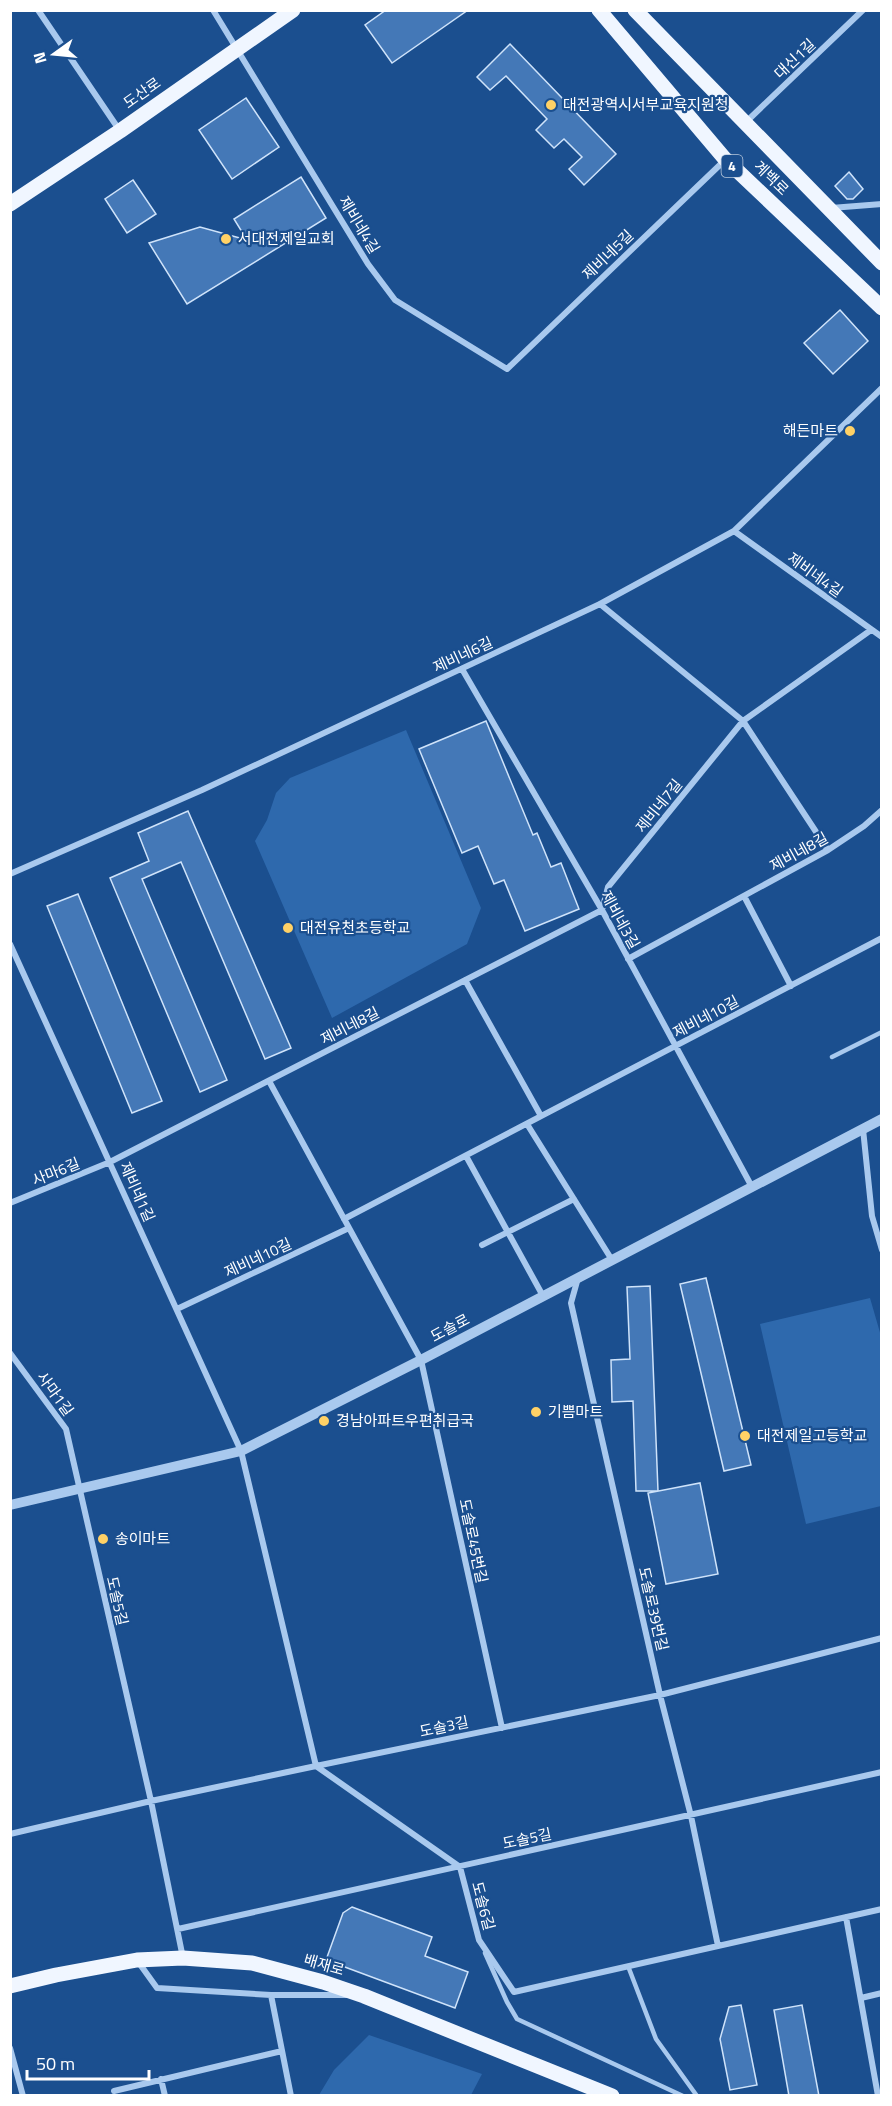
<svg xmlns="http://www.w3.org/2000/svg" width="892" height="2106" viewBox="0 0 892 2106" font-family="'Titillium Web','Noto Sans KR',sans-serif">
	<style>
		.green { fill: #2e69ad }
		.building { fill: #4478b7; stroke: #cfe3fa; stroke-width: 1.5 }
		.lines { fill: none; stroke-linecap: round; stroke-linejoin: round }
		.service { stroke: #a9c9ee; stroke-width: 4.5 }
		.minor { stroke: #a9c9ee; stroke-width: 6 }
		.tertiary { stroke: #a9c9ee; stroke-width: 10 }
		.primary { stroke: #f0f6ff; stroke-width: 15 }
		.poi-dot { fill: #ffd166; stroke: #1b4f8f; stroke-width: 2 }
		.labels { text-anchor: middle; stroke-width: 4.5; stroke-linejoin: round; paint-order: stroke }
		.shield { fill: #1b4f8f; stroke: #bbcadd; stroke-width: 1.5 }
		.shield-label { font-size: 14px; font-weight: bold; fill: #fff }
		.street-label { font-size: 15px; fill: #fff; stroke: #1b4f8f }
		.poi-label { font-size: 15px; fill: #fff; stroke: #1b4f8f; text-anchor: start }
	</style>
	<rect width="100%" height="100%" fill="#1b4f8f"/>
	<path class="green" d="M 406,730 L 481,908 L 467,944 L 332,1018 L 255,841 L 267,820 L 276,793 L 290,778 Z
		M 870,1298 L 881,1336 L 881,1506 L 806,1524 L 760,1324 Z
		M 369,2035 L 482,2074 L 471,2095 L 319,2095 L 334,2070 Z"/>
	<path class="building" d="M 386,10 L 468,10 L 392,63 L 365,25 Z
		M 510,44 L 616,154 L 584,185 L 569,169 L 582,157 L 564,139 L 554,148 L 536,130 L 547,119 L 506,76 L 490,90 L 477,77 Z
		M 246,98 L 279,147 L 232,179 L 199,130 Z
		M 849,172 L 863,189 L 853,199 L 847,199 L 835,186 Z
		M 301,177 L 326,218 L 187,304 L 149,243 L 200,227 L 247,240 L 234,219 Z
		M 133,180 L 156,214 L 127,233 L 105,199 Z
		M 840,310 L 868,341 L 833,374 L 804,343 Z
		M 486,721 L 533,835 L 537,833 L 551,867 L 561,863 L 579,909 L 525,931 L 504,880 L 494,884 L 478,846 L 462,853 L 419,749 Z
		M 188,811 L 291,1048 L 265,1059 L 181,862 L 142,879 L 227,1080 L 200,1092 L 110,878 L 149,861 L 138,833 Z
		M 78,894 L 162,1101 L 132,1113 L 47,906 Z
		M 706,1278 L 751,1465 L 724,1471 L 680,1284 Z
		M 650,1286 L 658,1491 L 636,1491 L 633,1401 L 612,1402 L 611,1360 L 630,1359 L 627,1287 Z
		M 700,1483 L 718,1574 L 666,1584 L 648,1493 Z
		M 352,1907 L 432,1937 L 425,1956 L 468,1972 L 455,2008 L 326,1960 L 343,1913 Z
		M 741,2005 L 757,2085 L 730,2090 L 720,2039 L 729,2007 Z
		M 802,2005 L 819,2096 L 789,2096 L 774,2010 Z"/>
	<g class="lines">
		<path class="service" d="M 832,1057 L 882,1032
			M 485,1953 L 507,2002 L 517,2019 L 683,2096
			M 628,1966 L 656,2039 L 697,2096"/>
		<path class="minor" d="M 38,10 L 120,131
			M 213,10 L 368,264 L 395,300 L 507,369 L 725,160
			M 746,122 L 863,10
			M 831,208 L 882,204
			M 734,531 L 882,637
			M 600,604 L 743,721 L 828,850
			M 462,669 L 602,910 L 752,1187
			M 10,874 L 202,790 L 600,604 L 734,531 L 882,388
			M 744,896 L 791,986
			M 10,944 L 241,1451 L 316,1766 L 460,1867 L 479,1940 L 514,1992 L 882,1909
			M 628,959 L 828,850 L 864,826 L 882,810
			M 465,980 L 541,1116
			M 269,1081 L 421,1360 L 502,1728
			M 527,1124 L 612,1260
			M 863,1129 L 872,1216 L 882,1250
			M 466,1156 L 543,1296
			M 10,1203 L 110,1162 L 602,910 L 608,887 L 743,721 L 871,630
			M 344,1219 L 882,938
			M 482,1245 L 574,1199
			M 578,1278 L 571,1303 L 660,1695 L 691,1816 L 718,1946
			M 177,1309 L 349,1228
			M 10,1353 L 66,1429 L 151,1801 L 183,1958
			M 10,1834 L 151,1801 L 316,1766 L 660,1695 L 882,1638
			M 846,1917 L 878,2096
			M 178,1929 L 882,1772
			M 139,1963 L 157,1988 L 271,1995 L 347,1995
			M 271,1995 L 291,2096
			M 861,1998 L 882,1993
			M 10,2048 L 23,2096
			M 161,2079 L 165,2096
			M 114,2091 L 282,2051"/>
		<path class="tertiary" d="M 10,1505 L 241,1451 L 421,1360 L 882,1119"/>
		<path class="primary" d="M 599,10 L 725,159 L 882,308
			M 635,10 L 882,263
			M 10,204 L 120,131 L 293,10
			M 10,1986 L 56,1975 L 137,1960 L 183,1958 L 252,1963 L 323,1982 L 364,1996 L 612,2096"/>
	</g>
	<g class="poi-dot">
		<circle cx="551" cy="105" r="6"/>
		<circle cx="226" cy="239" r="6"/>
		<circle cx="850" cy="431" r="6"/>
		<circle cx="288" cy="928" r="6"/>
		<circle cx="536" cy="1412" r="6"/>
		<circle cx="324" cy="1421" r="6"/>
		<circle cx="745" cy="1436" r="6"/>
		<circle cx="103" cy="1539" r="6"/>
	</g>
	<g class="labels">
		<rect class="shield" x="721.5" y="155" width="21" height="22" rx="4.5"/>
		<g class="shield-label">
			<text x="732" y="171">4</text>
		</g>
		<g class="street-label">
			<text transform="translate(795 59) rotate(-43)" y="5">대신1길</text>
			<text transform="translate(142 93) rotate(-35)" y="5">도산로</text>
			<text transform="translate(771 178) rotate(44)" y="5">계백로</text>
			<text transform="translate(359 225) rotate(59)" y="5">제비네4길</text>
			<text transform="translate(608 255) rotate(-44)" y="5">제비네5길</text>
			<text transform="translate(815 575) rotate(36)" y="5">제비네4길</text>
			<text transform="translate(463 655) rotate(-25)" y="5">제비네6길</text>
			<text transform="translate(659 806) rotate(-51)" y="5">제비네7길</text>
			<text transform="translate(799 852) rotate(-29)" y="5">제비네8길</text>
			<text transform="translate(620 920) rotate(61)" y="5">제비네3길</text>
			<text transform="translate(706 1017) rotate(-28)" y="5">제비네10길</text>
			<text transform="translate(350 1026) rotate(-27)" y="5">제비네8길</text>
			<text transform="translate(56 1172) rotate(-22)" y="5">사마6길</text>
			<text transform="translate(137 1192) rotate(66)" y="5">제비네1길</text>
			<text transform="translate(258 1258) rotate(-25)" y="5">제비네10길</text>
			<text transform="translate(450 1328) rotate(-28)" y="5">도솔로</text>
			<text transform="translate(55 1394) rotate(54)" y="5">사마1길</text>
			<text transform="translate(473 1541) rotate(78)" y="5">도솔로45번길</text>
			<text transform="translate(117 1601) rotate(77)" y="5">도솔5길</text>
			<text transform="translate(653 1609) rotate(77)" y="5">도솔로39번길</text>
			<text transform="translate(444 1727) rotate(-12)" y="5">도솔3길</text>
			<text transform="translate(527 1839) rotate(-12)" y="5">도솔5길</text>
			<text transform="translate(483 1906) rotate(75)" y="5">도솔6길</text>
			<text transform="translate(324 1965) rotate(16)" y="5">배재로</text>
		</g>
		<g class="poi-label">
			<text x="563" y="110">대전광역시서부교육지원청</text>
			<text x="238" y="244">서대전제일교회</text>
			<text x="838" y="436" text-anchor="end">해든마트</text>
			<text x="300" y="933">대전유천초등학교</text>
			<text x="548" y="1417">기쁨마트</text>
			<text x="336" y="1426">경남아파트우편취급국</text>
			<text x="757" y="1441">대전제일고등학교</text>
			<text x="115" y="1544">송이마트</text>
		</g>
	</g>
	<rect width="892" height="2106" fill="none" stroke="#ffffff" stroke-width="24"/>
	<g transform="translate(54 54) rotate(255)" stroke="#1b4f8f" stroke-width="4.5" paint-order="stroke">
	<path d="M0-4.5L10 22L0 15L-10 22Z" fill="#ffffff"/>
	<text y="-9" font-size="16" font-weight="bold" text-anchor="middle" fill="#ffffff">N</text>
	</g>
	<path d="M27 2070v9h122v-9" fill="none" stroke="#ffffff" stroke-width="3"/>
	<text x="36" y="2070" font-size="18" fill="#ffffff" stroke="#1b4f8f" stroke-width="4.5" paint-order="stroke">50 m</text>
</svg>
